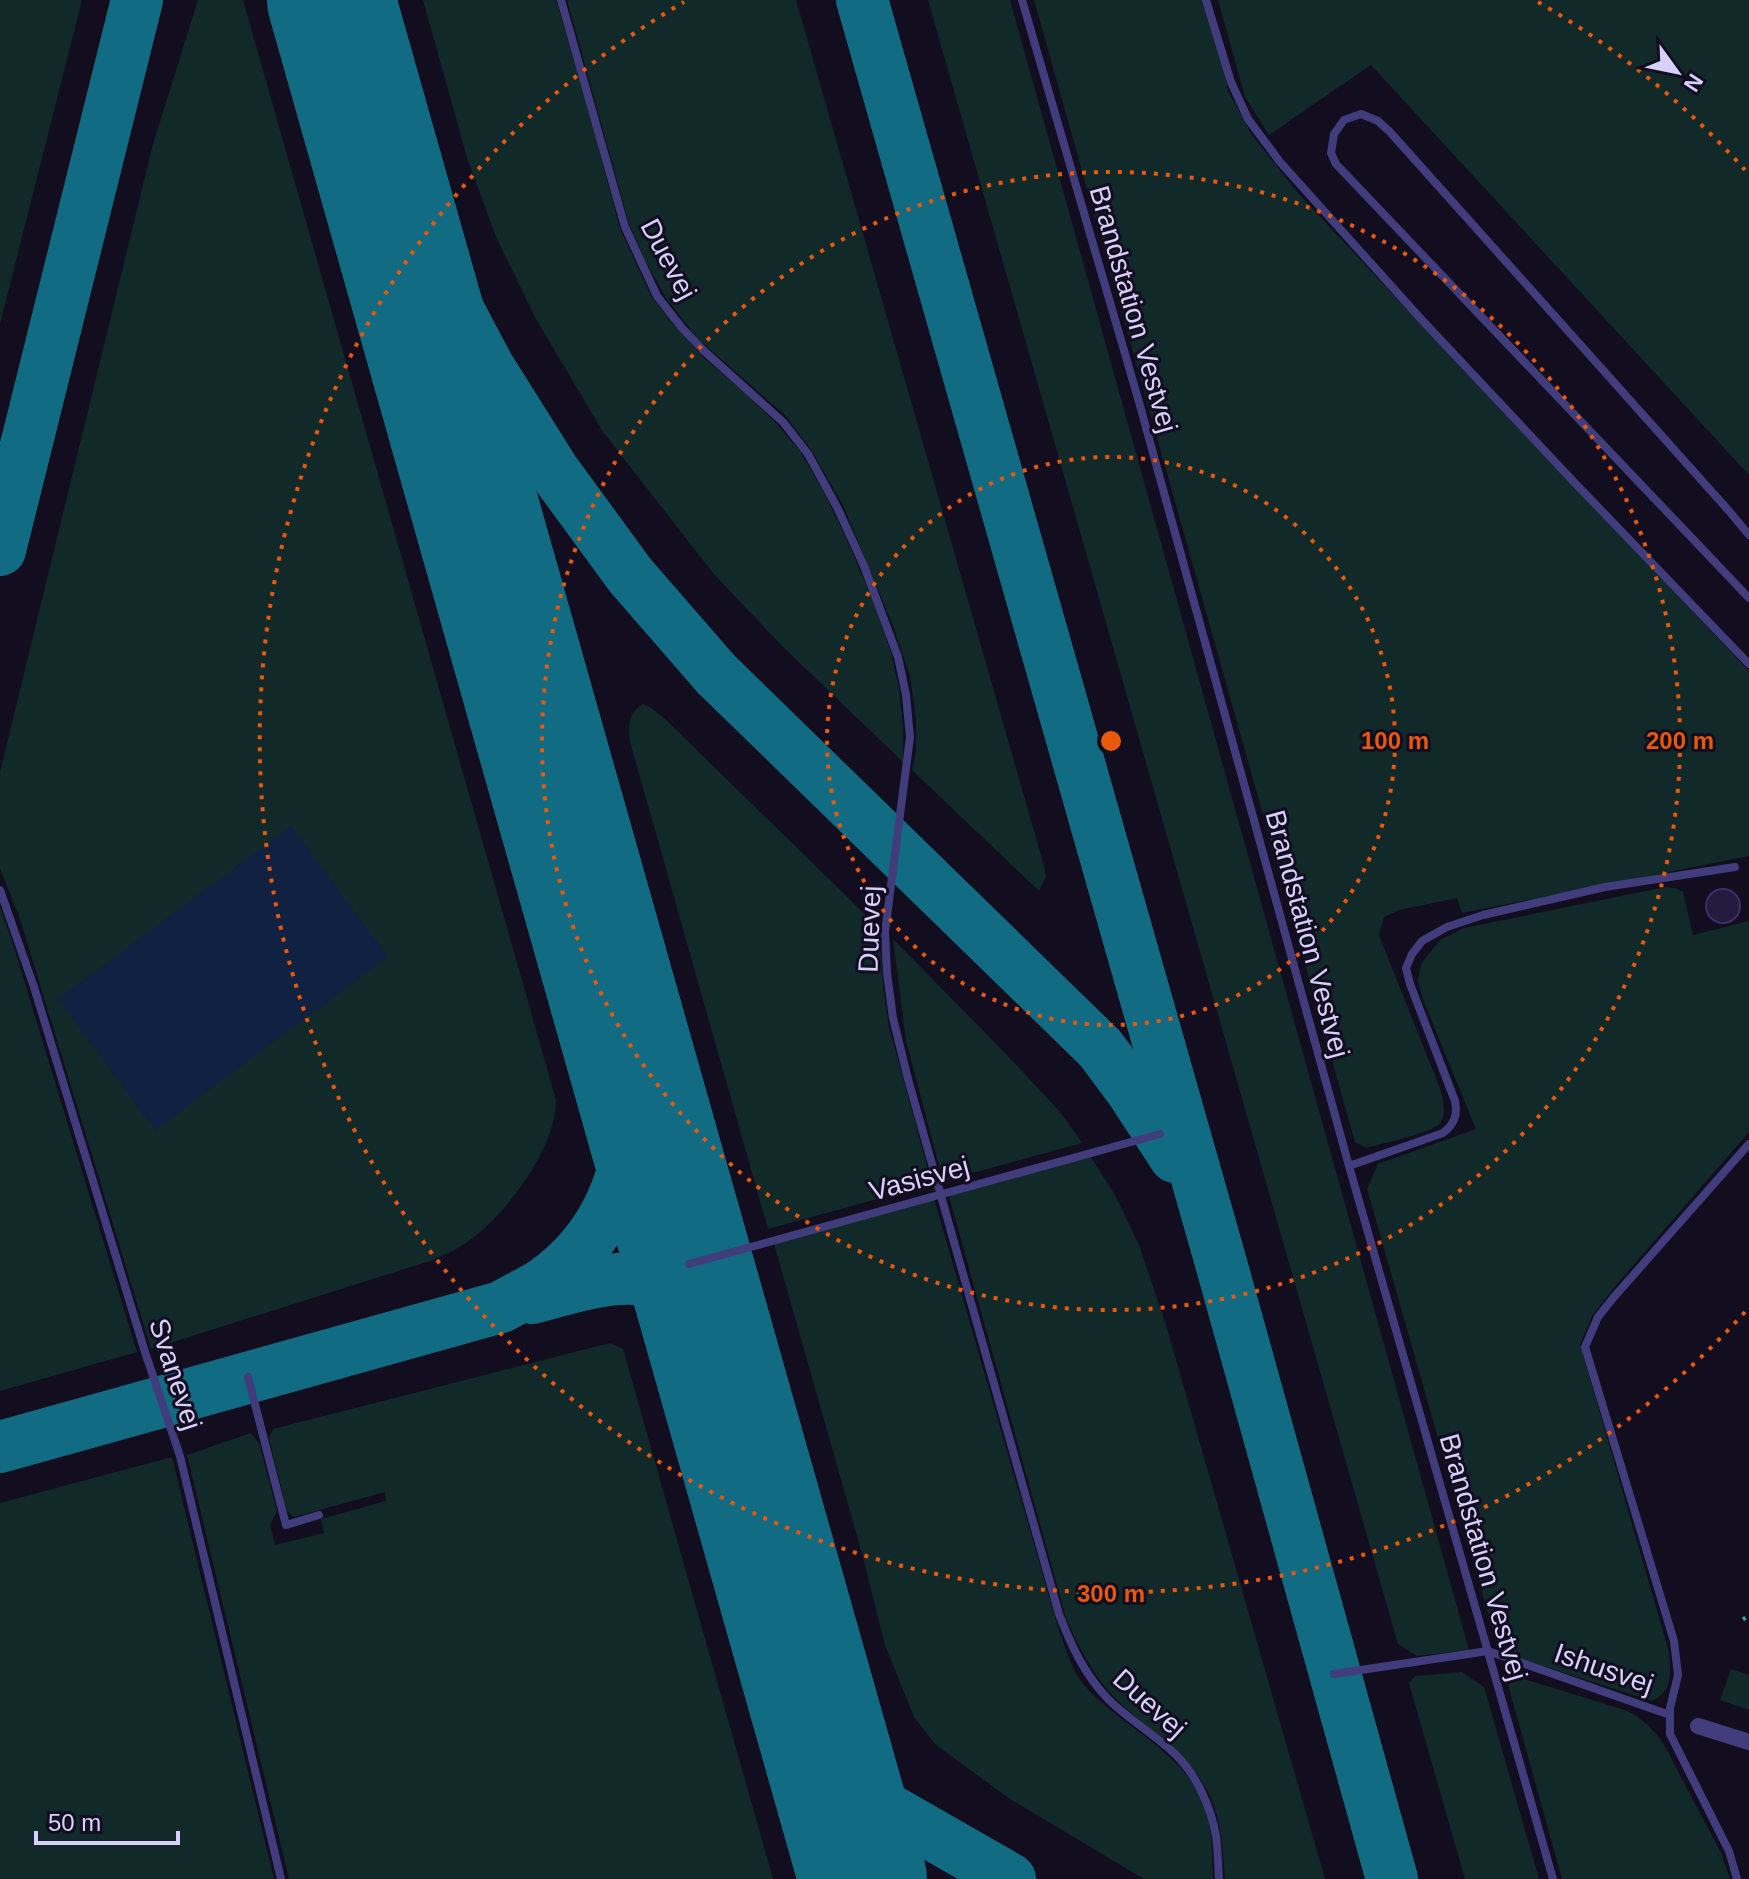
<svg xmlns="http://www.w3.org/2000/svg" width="1749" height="1879" viewBox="0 0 1749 1879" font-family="Arial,sans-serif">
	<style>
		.green { fill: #122929 }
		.water { fill: #102141 }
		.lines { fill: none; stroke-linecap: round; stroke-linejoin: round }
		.taxiway { stroke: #116c83; stroke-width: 52 }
		.runway { stroke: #116c83; stroke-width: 128 }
		.building { fill: #241c3f; stroke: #3d2f69; stroke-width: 2 }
		.path { stroke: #36a9a7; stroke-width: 3; stroke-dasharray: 4 6; stroke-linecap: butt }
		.lane { stroke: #413c7b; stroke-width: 8 }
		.street { stroke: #413c7b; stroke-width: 16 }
		.ring { fill: none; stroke: #e8590c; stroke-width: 4; stroke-dasharray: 4 8 }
		.labels { text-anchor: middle; stroke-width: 6; stroke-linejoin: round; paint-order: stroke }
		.street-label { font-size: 28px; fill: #d7d0fc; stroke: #120e1f }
		.centre { fill: #e8590c; stroke: #120e1f; stroke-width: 4 }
		.ring-label { font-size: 24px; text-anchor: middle; font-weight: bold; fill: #e8590c; stroke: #120e1f; stroke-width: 6; stroke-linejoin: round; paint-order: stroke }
	</style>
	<rect width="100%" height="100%" fill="#120e1f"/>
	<path class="green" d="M 0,0 L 82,0 L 0,324 Z
		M 198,0 L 243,0 L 556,1100 C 556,1150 502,1221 461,1246 C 452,1252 442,1255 433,1260 L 151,1349 L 19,916 L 0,869 L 0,772 L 153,144 Z
		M 423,0 L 556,0 L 589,112 L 620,229 L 651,296 L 673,324 L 704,358 L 744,392 L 775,422 L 800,451 L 825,494 L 849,545 L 874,603 L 891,653 L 899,688 L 903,728 L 903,762 L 781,645 L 713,573 L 603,432 L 536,319 L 497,239 L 468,161 Z
		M 567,0 L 796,0 L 1044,866 L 1046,877 L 1039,891 L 912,770 L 916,750 L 916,721 L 910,676 L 893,626 L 843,505 L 812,451 L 785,415 L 697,338 L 666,298 L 645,260 L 629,224 Z
		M 928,0 L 1010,0 L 1469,1650 L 1417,1656 L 1398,1644 Z
		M 1034,0 L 1204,0 L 1224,70 L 1228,91 L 1252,135 L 1298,193 L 1511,421 L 1749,671 L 1749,856 L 1462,913 L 1457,898 L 1399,910 L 1384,917 L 1379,935 L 1441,1091 C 1443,1101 1447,1114 1440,1123 C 1433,1133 1380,1144 1366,1148 L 1355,1142 Z
		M 1218,0 L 1749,0 L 1749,475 L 1371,65 L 1269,135 L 1245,97 Z
		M 643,704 L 651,708 L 664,718 L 879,928 L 883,986 L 889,1027 L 932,1184 L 768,1229 L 630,742 C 628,726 628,713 643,704 Z
		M 1666,887 L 1675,888 L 1683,892 L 1693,935 L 1749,921 L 1749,1132 L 1617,1284 L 1592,1316 L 1580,1344 L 1669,1652 C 1671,1673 1673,1691 1652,1701 L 1499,1652 L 1367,1189 L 1378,1164 L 1476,1129 L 1423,1000 L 1418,981 L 1421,964 L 1440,940 L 1464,928 Z
		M 0,907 L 14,947 L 137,1352 L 0,1391 Z
		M 893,939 L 1008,1056 L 1060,1112 L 1082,1143 L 943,1181 L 906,1041 Z
		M 1087,1151 L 1115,1195 L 1139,1245 L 1166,1325 L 1325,1879 L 1225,1879 C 1223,1854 1222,1829 1214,1806 C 1196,1755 1149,1733 1114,1697 C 1093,1675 1078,1646 1066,1618 L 947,1189 Z
		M 933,1195 L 1059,1631 C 1066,1649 1072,1672 1085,1686 C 1121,1727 1178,1748 1202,1800 C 1213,1823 1212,1854 1213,1879 L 1144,1879 L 1010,1799 L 936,1745 L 914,1717 L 885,1645 L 863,1557 L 773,1240 Z
		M 610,1343 L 623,1349 L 773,1879 L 289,1879 L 187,1455 L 251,1433 L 259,1443 L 277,1511 L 270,1525 L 275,1545 L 324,1533 L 321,1519 L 386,1501 L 385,1492 L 294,1517 L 287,1511 L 269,1438 L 273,1429 Z
		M 172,1457 L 274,1879 L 0,1879 L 0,1503 Z
		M 1731,1669 L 1749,1675 L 1749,1710 L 1720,1700 Z
		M 1462,1672 L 1484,1687 L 1539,1879 L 1465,1879 L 1409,1683 L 1415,1676 Z
		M 1514,1676 L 1628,1711 C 1649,1722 1665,1742 1674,1764 L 1721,1853 L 1730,1879 L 1562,1879 L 1510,1692 L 1508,1680 Z"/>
	<path class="water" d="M 291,826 L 388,957 L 155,1130 L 58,999 Z"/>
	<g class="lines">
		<path class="taxiway" d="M 862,0 L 1221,1263 L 1392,1879
			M 349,64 L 406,198 L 444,283 L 488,366 L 554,471 L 630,575 L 716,674 L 1100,1048 L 1132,1091 L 1175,1157
			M 0,550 L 137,0
			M 532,1298 C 584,1285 651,1258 693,1307 C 698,1314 702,1322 707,1328
			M 0,1447 L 501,1307 C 515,1299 530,1292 544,1283 C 618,1231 638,1149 632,1064
			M 820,1728 L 848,1772 L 862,1788 L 888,1809 L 1010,1879"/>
		<path class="runway" d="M 331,0 L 863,1879"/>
	</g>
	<path class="building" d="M1706 906a17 17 0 1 1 34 0a17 17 0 1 1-34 0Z"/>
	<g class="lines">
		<path class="path" d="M 1743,1617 L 1749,1625"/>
		<path class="lane" d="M 561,0 L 625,227 L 657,296 L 682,328 L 703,350 L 783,422 L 808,454 L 838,509 L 864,566 L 898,657 L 906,695 L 910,737 L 885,932 L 887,973 L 893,1018 L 908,1079 L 1059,1614 C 1071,1645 1084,1674 1108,1699 C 1128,1719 1154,1734 1175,1754 C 1196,1774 1211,1807 1216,1836 C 1218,1850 1218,1865 1219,1879
			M 1022,0 L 1139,402 L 1349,1166 L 1553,1879
			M 1206,0 L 1231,82 L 1248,119 L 1280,162 L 1421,319 L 1573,481 L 1749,664
			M 1749,535 L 1729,511 L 1390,132 L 1378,121 L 1361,114 L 1344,120 L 1334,134 L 1331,153 L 1336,164 L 1749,598
			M 0,890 L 34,987 L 145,1352 L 180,1456 L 281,1879
			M 1349,1166 L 1443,1133 C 1454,1124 1458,1116 1455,1101 L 1410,984 L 1406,968 L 1412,954 L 1422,941 L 1447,927 L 1483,915 L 1605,887 L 1735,867
			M 689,1264 L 1160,1134
			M 248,1377 L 286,1525 L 319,1515
			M 1334,1674 L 1488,1651 L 1670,1715
			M 1737,1879 L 1729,1851 L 1670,1734 L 1670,1708 L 1678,1675 L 1674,1641 L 1585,1347 L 1598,1317 L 1614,1297 L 1749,1144"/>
		<path class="street" d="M 1698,1726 L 1749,1742"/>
	</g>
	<g class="ring">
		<circle cx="1111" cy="741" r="284"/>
		<circle cx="1111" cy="741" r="569"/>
		<path d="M1745 1312A853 853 0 1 1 684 2M1538 2A853 853 0 0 1 1745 170"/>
	</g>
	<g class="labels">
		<g class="street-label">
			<text transform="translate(669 259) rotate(62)" y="10">Duevej</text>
			<text transform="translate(1134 309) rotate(74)" y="10">Brandstation Vestvej</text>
			<text transform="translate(869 929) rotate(-88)" y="10">Duevej</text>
			<text transform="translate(1308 934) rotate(75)" y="10">Brandstation Vestvej</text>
			<text transform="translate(919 1178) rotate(-15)" y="10">Vasisvej</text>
			<text transform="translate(176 1374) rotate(72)" y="10">Svanevej</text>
			<text transform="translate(1484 1557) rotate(74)" y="10">Brandstation Vestvej</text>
			<text transform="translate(1604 1668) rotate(19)" y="10">Ishusvej</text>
			<text transform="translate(1150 1703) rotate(42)" y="10">Duevej</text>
		</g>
	</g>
	<circle cx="1111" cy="741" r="12" class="centre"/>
	<g class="ring-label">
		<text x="1395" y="749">100 m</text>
		<text x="1680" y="749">200 m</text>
		<text x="1111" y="1602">300 m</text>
	</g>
	<g transform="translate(1677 72) rotate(123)" stroke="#120e1f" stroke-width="6" paint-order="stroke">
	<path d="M0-6L14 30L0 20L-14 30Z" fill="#d7d0fc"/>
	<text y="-12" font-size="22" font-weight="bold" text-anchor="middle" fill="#d7d0fc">N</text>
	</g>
	<path d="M36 1831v12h142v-12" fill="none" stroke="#d7d0fc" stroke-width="4"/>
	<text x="48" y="1831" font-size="24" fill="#d7d0fc" stroke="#120e1f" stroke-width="6" paint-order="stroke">50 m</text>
</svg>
